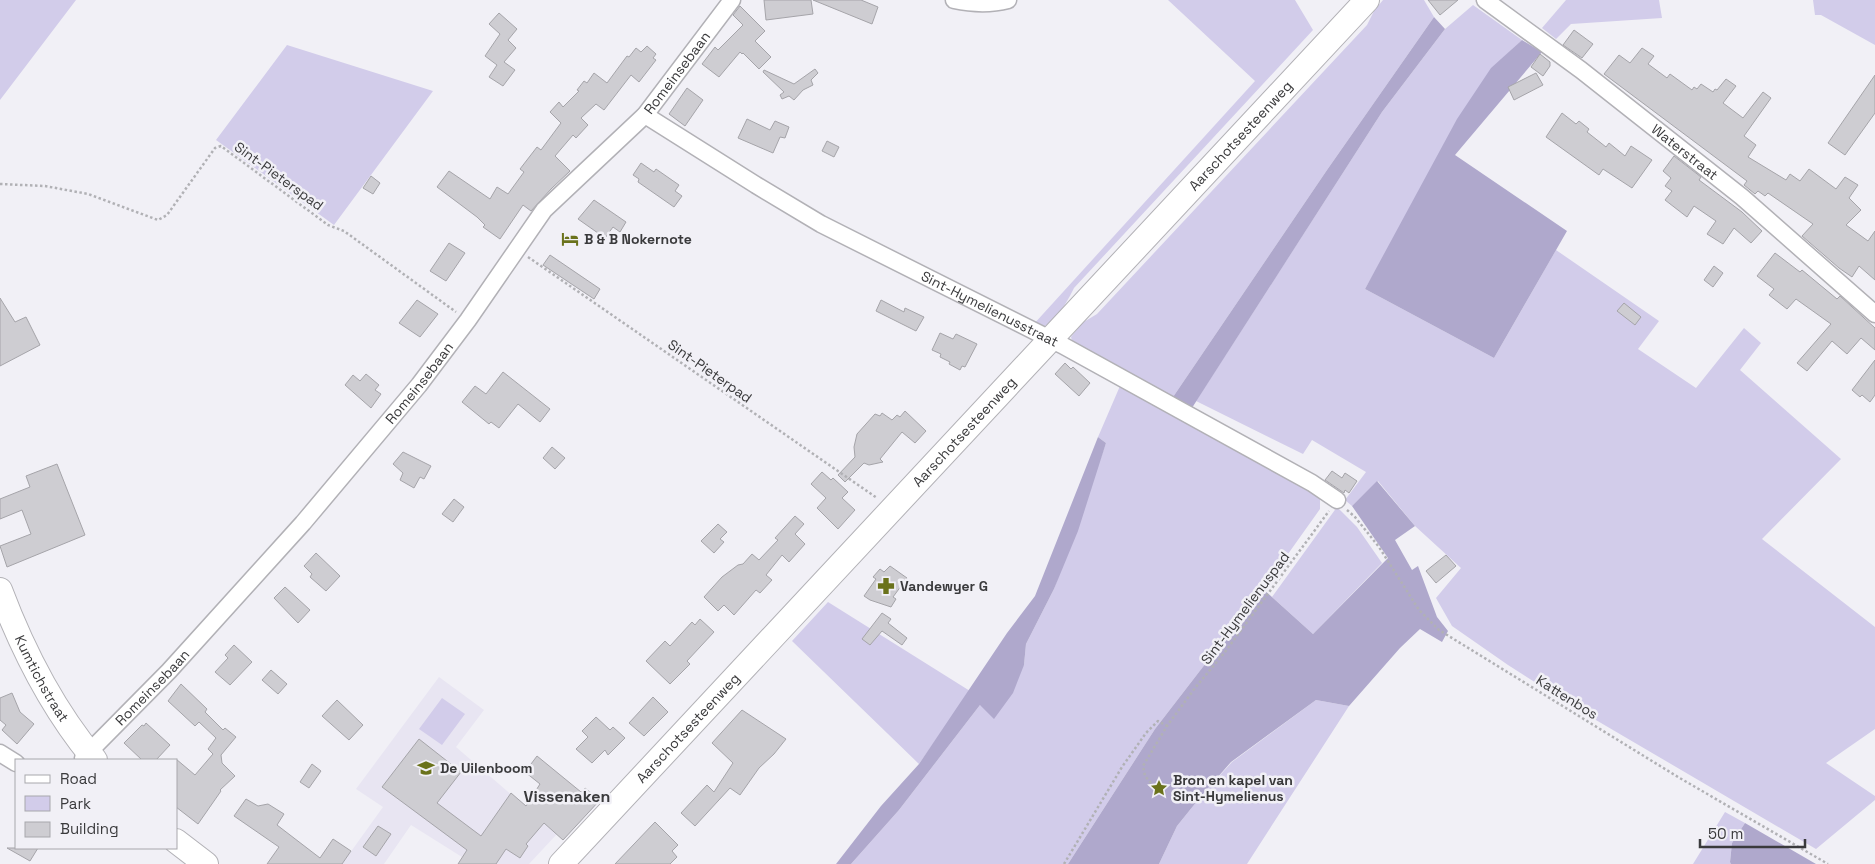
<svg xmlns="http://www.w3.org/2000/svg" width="1875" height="864" viewBox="0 0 1875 864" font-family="'Space Grotesk',sans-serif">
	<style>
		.built { fill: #e8e5f2 }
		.green { fill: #d2ccea }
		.forest { fill: #afa8cc }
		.building { fill: #cecdd2; stroke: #a5a4a9 }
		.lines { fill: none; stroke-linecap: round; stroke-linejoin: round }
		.street-casing { stroke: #b2b1b6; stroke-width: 19 }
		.secondary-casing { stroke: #b2b1b6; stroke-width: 26 }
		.path { stroke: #b1b1b5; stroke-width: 2.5; stroke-dasharray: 2.5 2.5; stroke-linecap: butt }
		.street { stroke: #fff; stroke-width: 16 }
		.secondary { stroke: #fff; stroke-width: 24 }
		.labels { text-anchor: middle; stroke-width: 5; stroke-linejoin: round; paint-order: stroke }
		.street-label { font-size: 14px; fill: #3a3a3c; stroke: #f1f0f6 }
		.poi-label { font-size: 14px; font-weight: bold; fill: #3a3a3c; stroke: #f1f0f6; text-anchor: start }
		.quarter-label { font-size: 16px; font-weight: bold; fill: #3a3a3c; stroke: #f1f0f6 }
	</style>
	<rect width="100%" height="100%" fill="#f1f0f6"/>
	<path class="built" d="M 439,677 L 484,710 L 456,747 L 557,834 L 529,864 L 458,864 L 462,857 L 411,825 L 384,864 L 342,864 L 383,807 L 356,789 Z"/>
	<path class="green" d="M 0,0 L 76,0 L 0,100 Z
		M 1168,0 L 1295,0 L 1313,30 L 1074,288 C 1067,302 1056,322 1041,328 L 1033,325 L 1255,81 Z
		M 1383,0 L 1424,0 L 1434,17 L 1327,170 L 1171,400 L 1073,344 L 1071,337 L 1082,323 L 1097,314 L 1367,25 L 1374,11 Z
		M 1566,0 L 1659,0 L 1662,18 L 1571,24 L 1556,39 L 1542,28 Z
		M 1813,0 L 1875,0 L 1875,45 L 1821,15 L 1815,15 Z
		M 1473,5 L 1522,40 L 1492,68 L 1365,289 L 1494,358 L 1556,250 L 1659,321 L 1638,349 L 1696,388 L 1744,328 L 1761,343 L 1740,370 L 1841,459 L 1762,539 L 1875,627 L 1875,729 L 1826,763 L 1875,796 L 1875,800 L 1816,849 L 1572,706 L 1508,665 L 1452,626 L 1436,598 L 1461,568 L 1415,526 L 1378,481 L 1352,506 L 1345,500 L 1366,472 L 1312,440 L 1303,454 L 1196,401 L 1382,112 L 1445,29 Z
		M 287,45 L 433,91 L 334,225 L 216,140 Z
		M 1120,386 L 1310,491 L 1320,499 L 1320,509 L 1263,589 L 1155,729 L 1068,864 L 851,864 L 899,810 L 980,705 L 1024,665 L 1026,644 L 1054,589 L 1106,443 L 1098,437 Z
		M 1337,507 L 1357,527 L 1382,563 L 1313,634 L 1272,597 Z
		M 828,602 L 970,691 L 919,764 L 792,641 Z
		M 442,698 L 465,714 L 442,745 L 419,729 Z
		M 1316,700 L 1349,706 L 1247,864 L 1159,864 L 1177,826 L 1202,795 L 1232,762 Z
		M 1725,812 L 1745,823 L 1732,843 L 1730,861 L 1731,864 L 1693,864 Z"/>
	<path class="forest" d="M 1434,17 L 1445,29 L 1382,112 L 1190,411 L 1171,400 L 1327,170 Z
		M 1522,40 L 1542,52 L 1455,155 L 1567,231 L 1494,358 L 1365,289 L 1457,119 L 1491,68 Z
		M 1098,437 L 1106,443 L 1078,531 L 1054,589 L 1026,644 L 1024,665 L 1013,693 L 994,719 L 980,705 L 899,810 L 851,864 L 836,864 L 881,806 L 919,764 L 1007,633 L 1035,596 Z
		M 1377,481 L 1415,526 L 1395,540 L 1412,570 L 1418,566 L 1437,617 L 1448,631 L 1442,642 L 1420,629 L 1400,648 L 1349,706 L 1316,700 L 1231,762 L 1202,795 L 1177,826 L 1159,864 L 1068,864 L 1155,729 L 1263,589 L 1313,634 L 1388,558 L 1352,506 Z
		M 1745,823 L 1816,864 L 1731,864 L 1730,862 L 1732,843 Z"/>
	<path class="building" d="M 764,0 L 811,0 L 813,14 L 766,20 Z
		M 813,0 L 861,0 L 878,7 L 872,24 Z
		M 1428,0 L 1458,0 L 1440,15 Z
		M 740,6 L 765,31 L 755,41 L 771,57 L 759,69 L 743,53 L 742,54 L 740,52 L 719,77 L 702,64 L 715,47 L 718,50 L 743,25 L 733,15 Z
		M 499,13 L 517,29 L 508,40 L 516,48 L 504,62 L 515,70 L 503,86 L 489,77 L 497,65 L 485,56 L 500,34 L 489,24 Z
		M 1574,30 L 1593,44 L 1582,58 L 1563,45 Z
		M 647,46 L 656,54 L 653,58 L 656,60 L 639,82 L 631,75 L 604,110 L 596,104 L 581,118 L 588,125 L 576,138 L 573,135 L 555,156 L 570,171 L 551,189 L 531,211 L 523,205 L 500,239 L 483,227 L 485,225 L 477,217 L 437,187 L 449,171 L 490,199 L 497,187 L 508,194 L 524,172 L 520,169 L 537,147 L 541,150 L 561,123 L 550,112 L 559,102 L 563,107 L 579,91 L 577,90 L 584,81 L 587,83 L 594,73 L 607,83 L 627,56 L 629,57 L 636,48 L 641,52 Z
		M 1642,48 L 1654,56 L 1648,64 L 1667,78 L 1670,74 L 1692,90 L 1694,87 L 1697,89 L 1701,84 L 1713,92 L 1715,89 L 1717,90 L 1726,79 L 1736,86 L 1723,103 L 1743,118 L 1763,92 L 1771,98 L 1744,136 L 1756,145 L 1748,157 L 1786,180 L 1790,174 L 1800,181 L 1809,169 L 1836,189 L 1845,177 L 1858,185 L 1849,198 L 1861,210 L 1846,225 L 1868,241 L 1875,231 L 1875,280 L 1859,266 L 1852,277 L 1839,268 L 1802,236 L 1813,224 L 1768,193 L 1765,196 L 1758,191 L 1755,194 L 1744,185 L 1747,181 L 1604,74 L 1619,55 L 1630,63 Z
		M 1540,54 L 1550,62 L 1550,66 L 1543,76 L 1531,67 Z
		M 815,69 L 818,73 L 811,80 L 813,85 L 803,90 L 794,100 L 789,96 L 782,99 L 780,95 L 784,92 L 763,72 L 764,70 L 794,84 Z
		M 1536,73 L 1543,85 L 1514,100 L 1508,87 Z
		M 1875,75 L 1875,113 L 1845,155 L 1828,143 Z
		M 687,88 L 703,100 L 685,126 L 669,114 Z
		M 1562,113 L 1576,124 L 1579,121 L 1589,129 L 1587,132 L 1606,147 L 1609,143 L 1625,156 L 1631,146 L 1652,160 L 1632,188 L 1603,169 L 1599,175 L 1546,137 Z
		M 747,119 L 770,130 L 775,121 L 789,127 L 785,138 L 780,137 L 773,153 L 738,138 Z
		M 827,141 L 839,147 L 834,157 L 822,151 Z
		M 1674,156 L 1701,177 L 1699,180 L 1742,212 L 1762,231 L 1751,243 L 1734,228 L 1723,244 L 1707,234 L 1716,221 L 1694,206 L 1687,217 L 1665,200 L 1672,191 L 1665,186 L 1671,178 L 1663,171 Z
		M 641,163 L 654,172 L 656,169 L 679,185 L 675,191 L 682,196 L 674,207 L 638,182 L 639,179 L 633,175 Z
		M 371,176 L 380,183 L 373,194 L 363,188 Z
		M 594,200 L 626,222 L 620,232 L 613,227 L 605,238 L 578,219 Z
		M 449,243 L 465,253 L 446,281 L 430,271 Z
		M 1775,253 L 1800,272 L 1802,270 L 1837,299 L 1840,296 L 1875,328 L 1875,350 L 1861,338 L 1847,354 L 1832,341 L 1807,371 L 1797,363 L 1831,324 L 1796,299 L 1787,309 L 1769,295 L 1774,289 L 1757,276 Z
		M 550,255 L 600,289 L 594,299 L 543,265 Z
		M 1714,266 L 1723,273 L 1713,287 L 1704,280 Z
		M 0,298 L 15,322 L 26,317 L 40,345 L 0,366 Z
		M 417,300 L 438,314 L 420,337 L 399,323 Z
		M 881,300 L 904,312 L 905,308 L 924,317 L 916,331 L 876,311 Z
		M 1624,303 L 1641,317 L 1635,325 L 1617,311 Z
		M 940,333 L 953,339 L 956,334 L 977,344 L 965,367 L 962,366 L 960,370 L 949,364 L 950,362 L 940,357 L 941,354 L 932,350 Z
		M 1875,360 L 1875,395 L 1870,402 L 1862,395 L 1860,397 L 1852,390 Z
		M 1065,363 L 1071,369 L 1073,367 L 1090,383 L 1079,396 L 1055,374 Z
		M 503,372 L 550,409 L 540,422 L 518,404 L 499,428 L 491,422 L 489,424 L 462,402 L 475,386 L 486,394 Z
		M 366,374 L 379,385 L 375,390 L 381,394 L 371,408 L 345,385 L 353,375 L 360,381 Z
		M 905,411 L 926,431 L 915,443 L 902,432 L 880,459 L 883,462 L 869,465 L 864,463 L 845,482 L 838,475 L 855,457 L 854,447 L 857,434 L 875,414 L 880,416 L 882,413 L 892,420 L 897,415 L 900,417 Z
		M 552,447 L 565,458 L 555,469 L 543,458 Z
		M 403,452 L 431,466 L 424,479 L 420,477 L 414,488 L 400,480 L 403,473 L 393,464 Z
		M 57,464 L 85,535 L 7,567 L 0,546 L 31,534 L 22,510 L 0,519 L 0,499 L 30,487 L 26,476 Z
		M 1332,471 L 1342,478 L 1345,473 L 1357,481 L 1349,493 L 1345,490 L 1344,493 L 1325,480 Z
		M 822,472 L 831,480 L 833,478 L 848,492 L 842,498 L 855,510 L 838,529 L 817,508 L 826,498 L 811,484 Z
		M 454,499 L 464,507 L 453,522 L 442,514 Z
		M 795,516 L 804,524 L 795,534 L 805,544 L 789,562 L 782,555 L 766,575 L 772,580 L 760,593 L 756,590 L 734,615 L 724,605 L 718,611 L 704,597 L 722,577 L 738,565 L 743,564 L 752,554 L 759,560 L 778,540 L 775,538 Z
		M 718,524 L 727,532 L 720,539 L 724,542 L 714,553 L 701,541 Z
		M 316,553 L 340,576 L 326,591 L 310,577 L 312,574 L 304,566 Z
		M 1446,555 L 1456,566 L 1436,583 L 1426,571 Z
		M 890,566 L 907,578 L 893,597 L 896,599 L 891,607 L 870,600 L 864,596 L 876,579 L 873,577 L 880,569 L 884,572 Z
		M 285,587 L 310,610 L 298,623 L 274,598 Z
		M 882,613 L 891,619 L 888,623 L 907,638 L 902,645 L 882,631 L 870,645 L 862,639 Z
		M 700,619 L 714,632 L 687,661 L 690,664 L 670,684 L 646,661 L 665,641 L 670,646 L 692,622 L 695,625 Z
		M 234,645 L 252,662 L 230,685 L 215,672 L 228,658 L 225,655 Z
		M 271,670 L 287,684 L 278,694 L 262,680 Z
		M 181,684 L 207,709 L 205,712 L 223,730 L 225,728 L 236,737 L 221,755 L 222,763 L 235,776 L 220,790 L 221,791 L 198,824 L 176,807 L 176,759 L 195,775 L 213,754 L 208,749 L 216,738 L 199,722 L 195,726 L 168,701 Z
		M 12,693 L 20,712 L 34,724 L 17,744 L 2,730 L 6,725 L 0,720 L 0,698 Z
		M 653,697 L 668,712 L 644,736 L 629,723 Z
		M 337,700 L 363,725 L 349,740 L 322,716 Z
		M 742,710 L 786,739 L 774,754 L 759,768 L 740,795 L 730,788 L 695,826 L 681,813 L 707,785 L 714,792 L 733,763 L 712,743 Z
		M 596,717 L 610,730 L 613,727 L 625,738 L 608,755 L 605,750 L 592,763 L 576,749 L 588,737 L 582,731 Z
		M 146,723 L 170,745 L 156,760 L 142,760 L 124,743 L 142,725 L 144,726 Z
		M 419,739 L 461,772 L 437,803 L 481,836 L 511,793 L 526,806 L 540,784 L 525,772 L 537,756 L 581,792 L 585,788 L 600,800 L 563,840 L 544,823 L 526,844 L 528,846 L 520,858 L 506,849 L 496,864 L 458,864 L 467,850 L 382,787 Z
		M 312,764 L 321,771 L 309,788 L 300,782 Z
		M 246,799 L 258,806 L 268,804 L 284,814 L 277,825 L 320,858 L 333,839 L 351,851 L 342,864 L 267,864 L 279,847 L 234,816 Z
		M 655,822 L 678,845 L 672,851 L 677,857 L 670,864 L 615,864 Z
		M 378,826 L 391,834 L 376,856 L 363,847 Z
		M 7,848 L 38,848 L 30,861 Z"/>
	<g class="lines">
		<g class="street-casing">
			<g id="street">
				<path d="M 954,0 C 973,4 989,5 1008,0"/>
				<path id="s1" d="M 1485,0 L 1581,70 L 1742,197 L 1875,314"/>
				<path id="s2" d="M 645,115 L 756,185 L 821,224 L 1062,345 L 1312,483 L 1337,500"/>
				<path d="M 0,753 L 16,763"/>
				<path id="s3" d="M 83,758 L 169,671 L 303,523 L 419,385 L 468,320 L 544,210 L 645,115 L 732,0"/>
			</g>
		</g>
		<g class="secondary-casing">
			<g id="secondary">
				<path id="s4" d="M 0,590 C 23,651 53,710 95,760"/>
				<path d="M 176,841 L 206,864"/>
				<path id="s5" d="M 561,864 L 1367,0"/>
			</g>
		</g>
		<path class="path" d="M 0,184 L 45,186 L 88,194 L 158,220 L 167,215 L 215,148 L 221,146 L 328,225 L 344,231 L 456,312
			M 528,257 L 877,498
			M 1347,510 L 1355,517 L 1379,547 L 1419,610 L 1439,630 L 1678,777 L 1828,864
			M 1151,783 L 1145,776 L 1143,766 L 1167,726 L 1195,688 L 1225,652 L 1329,511
			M 1064,864 L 1122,767 L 1146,733 L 1158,721 L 1167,726"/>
		<use href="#street" class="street"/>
		<use href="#secondary" class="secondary"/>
	</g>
	<defs>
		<g id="hotel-bare" transform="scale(1.35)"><path d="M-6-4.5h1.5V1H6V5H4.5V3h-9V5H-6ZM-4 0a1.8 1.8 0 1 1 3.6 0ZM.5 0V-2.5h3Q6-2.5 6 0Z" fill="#6a721b" stroke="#f1f0f6" stroke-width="2.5" paint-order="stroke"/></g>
		<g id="pharmacy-bare" transform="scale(1.35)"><path d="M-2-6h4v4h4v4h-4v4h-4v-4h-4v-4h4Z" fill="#6a721b" stroke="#f1f0f6" stroke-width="2.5" paint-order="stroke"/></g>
		<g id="school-bare" transform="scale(1.35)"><path d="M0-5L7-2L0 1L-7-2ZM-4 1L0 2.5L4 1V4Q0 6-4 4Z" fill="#6a721b" stroke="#f1f0f6" stroke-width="2.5" paint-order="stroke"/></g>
		<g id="sight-bare" transform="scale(1.35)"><path d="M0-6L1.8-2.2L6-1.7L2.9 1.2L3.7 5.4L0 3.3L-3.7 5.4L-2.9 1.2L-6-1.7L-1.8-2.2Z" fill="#6a721b" stroke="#f1f0f6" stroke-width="2.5" paint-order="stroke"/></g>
	</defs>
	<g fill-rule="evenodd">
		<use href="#hotel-bare" x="570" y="239"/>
		<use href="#pharmacy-bare" x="886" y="586"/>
		<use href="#school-bare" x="426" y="768"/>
		<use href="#sight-bare" x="1159" y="788"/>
	</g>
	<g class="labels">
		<g class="street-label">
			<text dy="5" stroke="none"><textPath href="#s3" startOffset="909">Romeinsebaan</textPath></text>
			<text dy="5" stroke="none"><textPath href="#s5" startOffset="996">Aarschotsesteenweg</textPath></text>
			<text dy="5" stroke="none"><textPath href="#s1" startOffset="251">Waterstraat</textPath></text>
			<text transform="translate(279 176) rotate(36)" y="5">Sint-Pieterspad</text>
			<text dy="5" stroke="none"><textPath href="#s2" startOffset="396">Sint-Hymelienusstraat</textPath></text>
			<text transform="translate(710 371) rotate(35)" y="5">Sint-Pieterpad</text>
			<text dy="5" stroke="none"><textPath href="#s3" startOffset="504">Romeinsebaan</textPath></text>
			<text dy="5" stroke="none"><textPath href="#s5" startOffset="591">Aarschotsesteenweg</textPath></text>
			<text transform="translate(1245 608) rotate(-53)" y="5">Sint-Hymelienuspad</text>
			<text dy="5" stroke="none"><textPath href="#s4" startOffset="98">Kumtichstraat</textPath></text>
			<text dy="5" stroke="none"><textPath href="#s3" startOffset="99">Romeinsebaan</textPath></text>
			<text transform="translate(1567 697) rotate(32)" y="5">Kattenbos</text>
			<text dy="5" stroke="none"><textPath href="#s5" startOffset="186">Aarschotsesteenweg</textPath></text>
		</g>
		<g class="poi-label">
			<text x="584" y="244">B &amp; B Nokernote</text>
			<text x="900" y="591">Vandewyer G</text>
			<text x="440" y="773">De Uilenboom</text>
			<text x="1173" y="785">Bron en kapel van<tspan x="1173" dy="16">Sint-Hymelienus</tspan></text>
		</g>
		<g class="quarter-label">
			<text x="567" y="802">Vissenaken</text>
		</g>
	</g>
	<rect x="15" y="759" width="162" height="90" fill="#f1f0f6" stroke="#a8a7ac"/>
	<rect x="25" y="775" width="25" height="8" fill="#ffffff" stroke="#a8a7ac"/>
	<text x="60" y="784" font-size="15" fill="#3a3a3c">Road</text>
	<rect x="25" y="796" width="25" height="15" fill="#d2ccea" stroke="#a8a7ac"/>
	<text x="60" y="809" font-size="15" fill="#3a3a3c">Park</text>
	<rect x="25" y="822" width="25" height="15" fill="#cecdd2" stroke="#a8a7ac"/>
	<text x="60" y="834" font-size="15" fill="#3a3a3c">Building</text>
	<path d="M1700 839v8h105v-8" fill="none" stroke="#3a3a3c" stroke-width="2.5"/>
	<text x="1708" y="839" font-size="15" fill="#3a3a3c" stroke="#f1f0f6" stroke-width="4" paint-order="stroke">50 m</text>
</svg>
